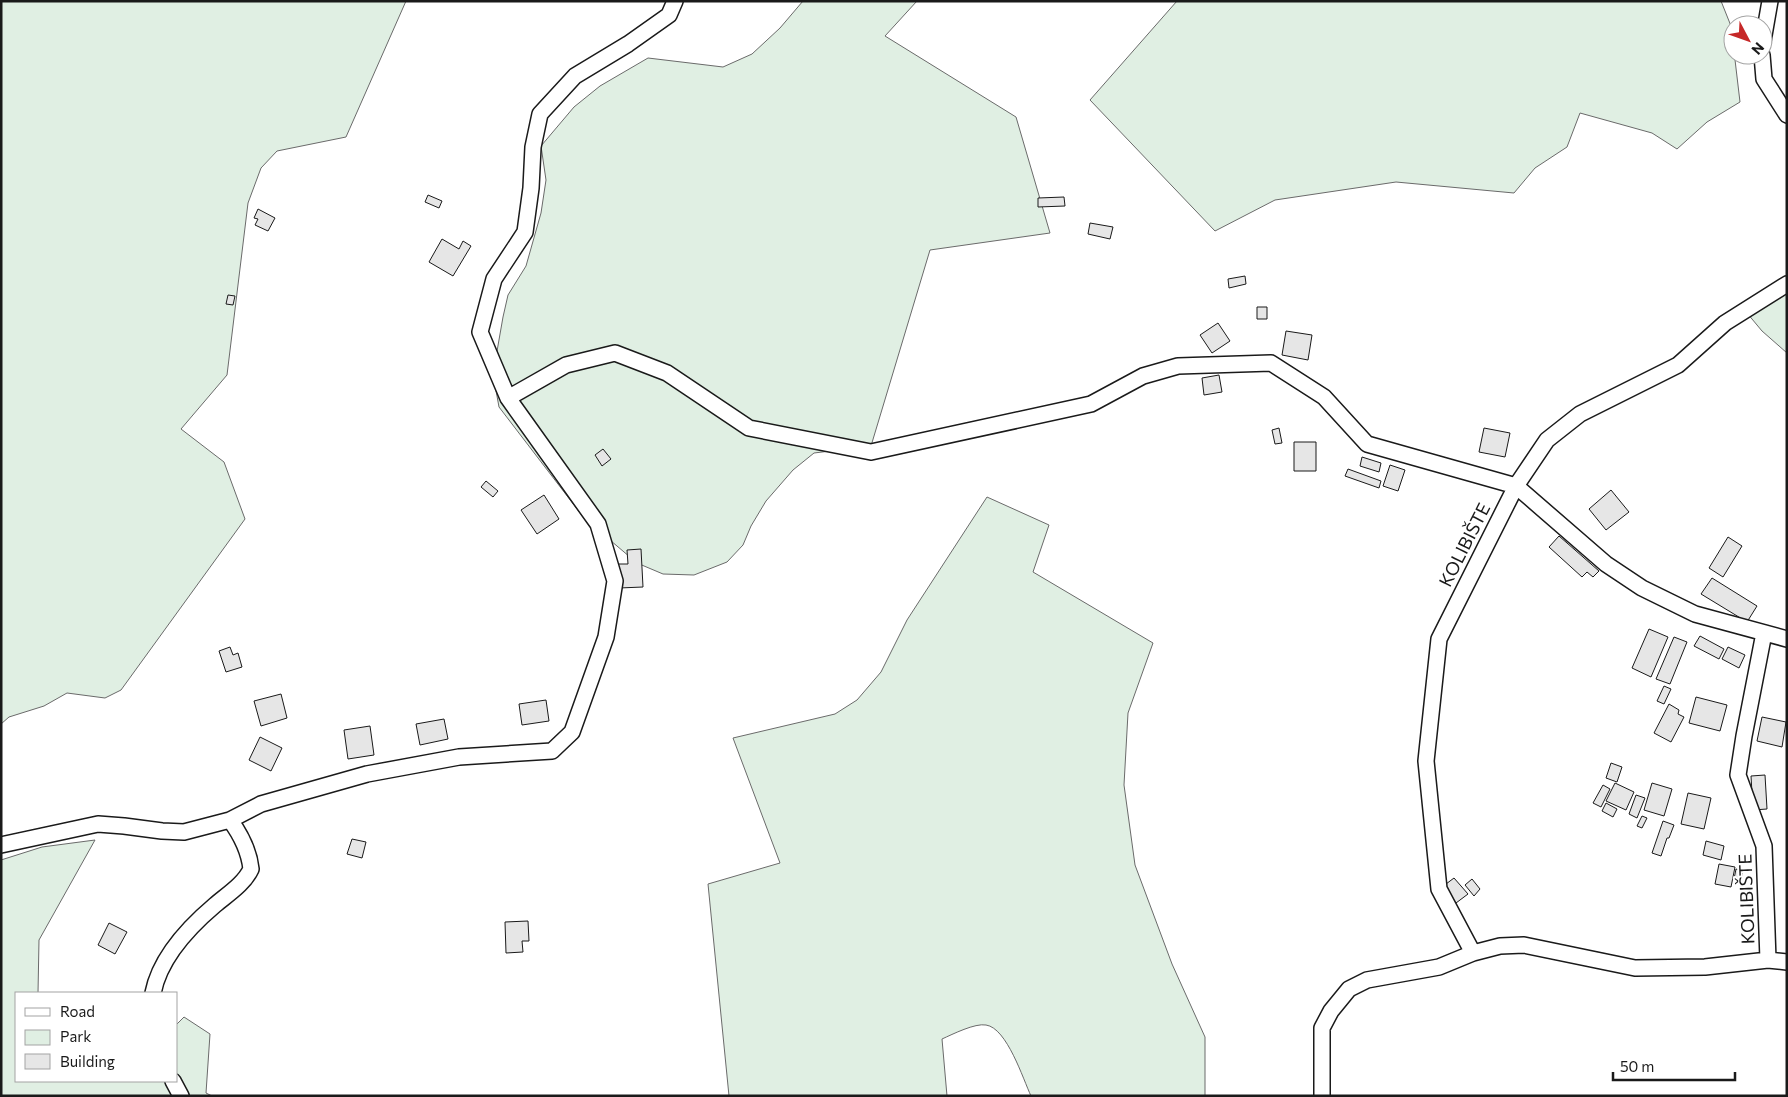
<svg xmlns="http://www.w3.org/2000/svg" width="1788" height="1097" viewBox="0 0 1788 1097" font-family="Commissioner,sans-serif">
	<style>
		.green { fill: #e0efe3; stroke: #6a6a6a }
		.building { fill: #e6e6e6; stroke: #1a1a1a }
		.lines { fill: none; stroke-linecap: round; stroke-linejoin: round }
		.minor-casing { stroke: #1a1a1a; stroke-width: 18 }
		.minor { stroke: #fff; stroke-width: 15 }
		.labels { text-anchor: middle; stroke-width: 4; stroke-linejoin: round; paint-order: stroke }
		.street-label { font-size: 18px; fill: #1a1a1a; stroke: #fff }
	</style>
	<rect width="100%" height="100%" fill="#fff"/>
	<path class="green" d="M 1,1 L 406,1 L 346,137 L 277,151 L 261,168 L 248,203 L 227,375 L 181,429 L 224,462 L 245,519 L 121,690 L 105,698 L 67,693 L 44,706 L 9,717 L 1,724 Z
		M 803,1 L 917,1 L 885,36 L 1016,117 L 1050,233 L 930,250 L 871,446 L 814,453 L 793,470 L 766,501 L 751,526 L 743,545 L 727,562 L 694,575 L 663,574 L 637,563 L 584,518 L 499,407 L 493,374 L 503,317 L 508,295 L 526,266 L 541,213 L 546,180 L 541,146 L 574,107 L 600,86 L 648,58 L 723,67 L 752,54 L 780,28 Z
		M 1177,1 L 1721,1 L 1731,26 L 1740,102 L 1707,122 L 1677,149 L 1652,133 L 1580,113 L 1567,147 L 1535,168 L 1514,193 L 1396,182 L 1275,200 L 1215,231 L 1090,100 Z
		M 1787,286 L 1787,353 L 1762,331 L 1747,313 Z
		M 987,497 L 1049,525 L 1033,572 L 1153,643 L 1128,713 L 1124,785 L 1135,865 L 1172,964 L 1205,1037 L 1205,1096 L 1031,1096 C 1023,1079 1007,1028 986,1025 C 975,1023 953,1034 942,1039 L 947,1096 L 729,1096 L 708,884 L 780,863 L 733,738 L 835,714 L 857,700 L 881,672 L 907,620 Z
		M 95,840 L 39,940 L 38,993 L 16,993 L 16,1081 L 176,1081 L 176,1025 L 184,1017 L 210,1034 L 206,1093 L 212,1096 L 1,1096 L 1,860 L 42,847 Z"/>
	<path class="building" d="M 428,195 L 442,201 L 439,208 L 425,202 Z
		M 1064,197 L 1065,206 L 1038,207 L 1038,198 Z
		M 258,209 L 275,218 L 268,231 L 255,225 L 258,219 L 254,218 Z
		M 1090,223 L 1113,227 L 1110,239 L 1088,234 Z
		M 442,239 L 459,249 L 463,241 L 471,246 L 453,276 L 429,262 Z
		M 1245,276 L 1246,284 L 1229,288 L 1228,279 Z
		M 228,295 L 235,296 L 233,305 L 226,304 Z
		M 1257,307 L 1267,307 L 1267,319 L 1257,319 Z
		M 1218,323 L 1230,341 L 1212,353 L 1200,335 Z
		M 1286,331 L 1312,335 L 1308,360 L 1282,355 Z
		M 1219,375 L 1222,392 L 1204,395 L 1202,378 Z
		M 1279,428 L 1282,443 L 1275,444 L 1272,430 Z
		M 1484,428 L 1510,433 L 1505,457 L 1479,452 Z
		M 1294,442 L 1316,442 L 1316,471 L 1294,471 Z
		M 603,449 L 611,459 L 602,466 L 595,455 Z
		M 1362,457 L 1381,463 L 1379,472 L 1360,466 Z
		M 1390,465 L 1405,470 L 1398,491 L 1383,486 Z
		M 1348,469 L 1381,481 L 1379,488 L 1345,476 Z
		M 486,481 L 498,491 L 493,497 L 481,487 Z
		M 1611,490 L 1629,512 L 1606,530 L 1589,509 Z
		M 544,495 L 559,519 L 537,534 L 521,510 Z
		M 1559,536 L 1599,571 L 1593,577 L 1587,572 L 1582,577 L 1549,547 Z
		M 1728,537 L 1742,546 L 1723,577 L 1709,568 Z
		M 641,549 L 643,587 L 619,588 L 618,564 L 628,564 L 627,550 Z
		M 1712,578 L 1757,606 L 1747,622 L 1701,594 Z
		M 1649,629 L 1668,637 L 1651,677 L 1632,668 Z
		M 1700,636 L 1724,649 L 1719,659 L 1694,646 Z
		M 1674,637 L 1687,642 L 1670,684 L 1656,679 Z
		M 230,647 L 233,655 L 238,653 L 242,667 L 226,672 L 219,651 Z
		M 1728,647 L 1745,655 L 1739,668 L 1722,659 Z
		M 1664,686 L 1671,689 L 1664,704 L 1657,701 Z
		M 281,694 L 287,718 L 261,726 L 254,701 Z
		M 1696,697 L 1727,705 L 1720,731 L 1689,723 Z
		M 546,700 L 549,721 L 522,725 L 519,704 Z
		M 1669,704 L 1679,710 L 1678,714 L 1684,717 L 1671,742 L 1654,733 Z
		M 1762,717 L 1786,722 L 1782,747 L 1757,741 Z
		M 444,719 L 448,739 L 420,745 L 416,724 Z
		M 370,726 L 374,755 L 348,759 L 344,730 Z
		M 260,737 L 282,748 L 271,771 L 249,760 Z
		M 1611,763 L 1622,767 L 1617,782 L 1606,778 Z
		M 1765,775 L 1767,809 L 1753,810 L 1751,776 Z
		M 1615,783 L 1634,792 L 1626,810 L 1606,801 Z
		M 1652,783 L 1672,789 L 1664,816 L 1644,810 Z
		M 1603,785 L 1610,789 L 1601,807 L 1593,803 Z
		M 1688,793 L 1711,798 L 1704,829 L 1681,824 Z
		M 1636,795 L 1645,798 L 1637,818 L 1629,814 Z
		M 1606,803 L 1617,809 L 1613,817 L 1602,811 Z
		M 1642,816 L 1647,818 L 1642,828 L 1637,826 Z
		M 1663,821 L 1674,825 L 1669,838 L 1667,838 L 1661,856 L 1652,853 Z
		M 352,839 L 366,842 L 362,858 L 347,854 Z
		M 1706,841 L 1724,846 L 1721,860 L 1703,855 Z
		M 1719,864 L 1735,867 L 1731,887 L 1715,884 Z
		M 1736,869 L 1743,871 L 1741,881 L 1734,879 Z
		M 1454,878 L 1468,894 L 1456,903 L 1442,887 Z
		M 1472,879 L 1480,889 L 1474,896 L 1465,885 Z
		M 528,921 L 529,941 L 522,941 L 523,952 L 506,953 L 505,922 Z
		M 109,923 L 127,932 L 115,954 L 98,945 Z"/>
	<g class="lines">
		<g class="minor-casing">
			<path id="minor" d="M 1763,41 L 1770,1
				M 1762,55 L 1764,79 L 1787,115
				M 508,398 L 566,365 L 615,353 L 667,373 L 749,428 L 871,452 L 1091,404 L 1143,376 L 1178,366 L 1271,363 L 1324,397 L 1367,444 L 1516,486 L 1606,564 L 1642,588 L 1695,614 L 1787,639
				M 1764,633 L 1744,736 L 1738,775 L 1764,846 L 1768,960
				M 1,845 L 98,824 L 124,826 L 162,831 L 184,832 L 230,820 L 261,804 L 367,774 L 459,757 L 552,751 L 572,732 L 606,637 L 615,581 L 598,524 L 508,398 L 480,332 L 494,279 L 525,232 L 531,188 L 533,147 L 540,114 L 575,76 L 628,44 L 669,15 L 675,1
				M 1473,953 L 1439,889 L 1426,761 L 1439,639 L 1516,486 L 1547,440 L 1580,414 L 1678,365 L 1725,323 L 1787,284
				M 153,993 C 160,957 189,927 215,905 C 228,894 244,884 251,869 C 249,850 241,835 230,820
				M 173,1081 L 181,1096
				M 1322,1096 L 1322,1028 L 1331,1011 L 1349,989 L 1367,980 L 1439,967 L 1473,953 L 1500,946 L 1524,945 L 1635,968 L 1705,967 L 1768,960 L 1787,962"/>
		</g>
		<use href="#minor" class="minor"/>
	</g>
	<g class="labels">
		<g class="street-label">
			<text transform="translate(1465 545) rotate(-63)" y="6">KOLIBIŠTE</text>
			<text transform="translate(1747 899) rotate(-92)" y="6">KOLIBIŠTE</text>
		</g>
	</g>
	<rect width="1788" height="1097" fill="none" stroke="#1a1a1a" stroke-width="5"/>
	<rect x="15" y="992" width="162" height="90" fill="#ffffff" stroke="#a3a3a3"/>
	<rect x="25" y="1008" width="25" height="8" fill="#ffffff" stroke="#a3a3a3"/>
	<text x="60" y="1017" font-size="15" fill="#1a1a1a">Road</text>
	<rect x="25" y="1030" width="25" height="15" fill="#e0efe3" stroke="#a3a3a3"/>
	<text x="60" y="1042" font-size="15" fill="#1a1a1a">Park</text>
	<rect x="25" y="1054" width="25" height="15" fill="#e6e6e6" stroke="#a3a3a3"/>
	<text x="60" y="1067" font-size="15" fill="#1a1a1a">Building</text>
	<g transform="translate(1748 40) rotate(131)"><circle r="24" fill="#ffffff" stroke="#a3a3a3"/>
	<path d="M0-4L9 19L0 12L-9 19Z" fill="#c62828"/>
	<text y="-8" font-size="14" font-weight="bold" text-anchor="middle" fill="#1a1a1a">N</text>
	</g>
	<path d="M1613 1072v8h122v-8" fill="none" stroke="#1a1a1a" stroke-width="2.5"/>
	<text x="1620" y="1072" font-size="15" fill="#1a1a1a" stroke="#ffffff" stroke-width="4" paint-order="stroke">50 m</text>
</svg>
